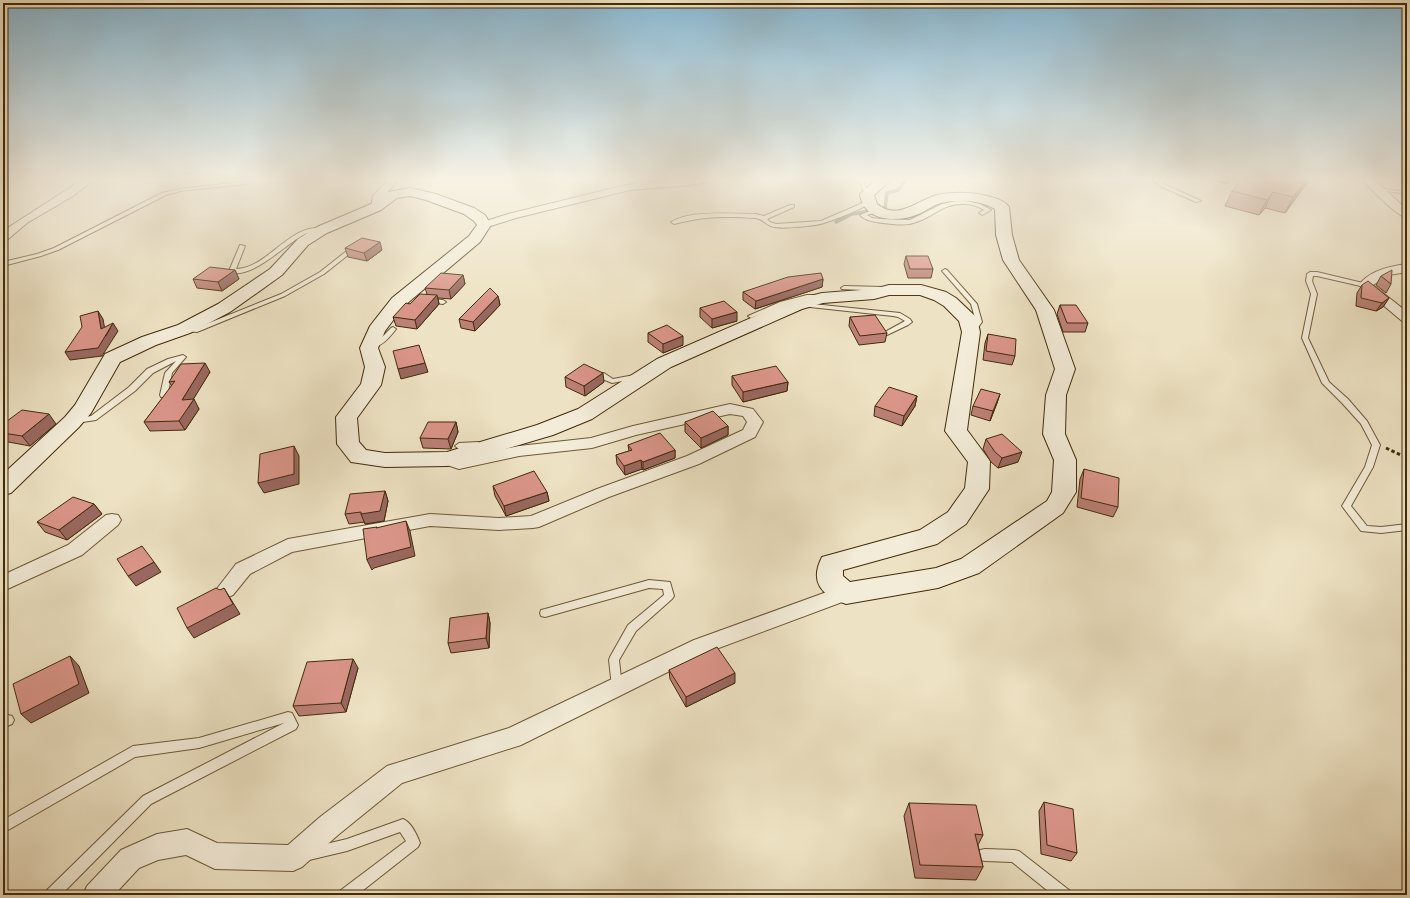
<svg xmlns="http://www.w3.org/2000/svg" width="1410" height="898" viewBox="0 0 1410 898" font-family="'Libre Bodoni',serif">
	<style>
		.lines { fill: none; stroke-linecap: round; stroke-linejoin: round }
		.stream { stroke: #77836d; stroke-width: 3.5 }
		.lane-casing { stroke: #6d5938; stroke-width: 2 }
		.street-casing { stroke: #6d5938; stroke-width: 2 }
		.secondary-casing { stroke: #422b09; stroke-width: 2 }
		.path { stroke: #422b09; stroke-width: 3; stroke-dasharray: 3.5 2.5; stroke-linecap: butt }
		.lane { fill: #f3ecd8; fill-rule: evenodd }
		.street { fill: #f3ecd8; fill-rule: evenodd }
		.secondary { fill: #f3ecd8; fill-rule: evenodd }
		.wall { fill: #bb8076; stroke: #422b09 }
		.shaded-wall { fill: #996860; stroke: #422b09 }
		.building { fill: #da9589; stroke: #422b09 }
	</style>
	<rect width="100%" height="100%" fill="#ede2c3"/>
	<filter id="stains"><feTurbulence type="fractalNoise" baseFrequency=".005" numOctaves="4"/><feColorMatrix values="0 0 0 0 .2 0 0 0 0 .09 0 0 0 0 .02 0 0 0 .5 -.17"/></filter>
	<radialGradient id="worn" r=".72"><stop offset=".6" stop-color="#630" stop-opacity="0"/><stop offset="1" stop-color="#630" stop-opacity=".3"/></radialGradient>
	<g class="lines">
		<path class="stream" d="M 878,209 L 885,208 L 887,193 L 898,190 L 907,178
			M 836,222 L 852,214 L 870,211"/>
		<g class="lane-casing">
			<path id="lane" d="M 19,178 L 32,178 L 13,181 L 11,180 Z
				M 244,178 L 248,178 L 245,184 L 243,184 L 180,191 L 166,195 L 58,250 L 41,256 L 3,266 L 3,262 L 37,254 L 54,248 L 162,193 L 180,189 L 241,182 Z
				M 858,178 L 862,178 L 869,194 L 869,195 L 865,194 Z
				M 1151,178 L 1156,178 L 1164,184 L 1201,201 L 1196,202 L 1160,186 Z
				M 643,181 L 660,183 L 662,184 L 660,185 C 654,185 636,185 633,183 Z
				M 1377,188 L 1407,192 L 1407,194 L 1379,190 L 1377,190 Z
				M 961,200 L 980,204 L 991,210 L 982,215 L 979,213 L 984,210 C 978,206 971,204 964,204 C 942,203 933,218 913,223 C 904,226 893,224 883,223 C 875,222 866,221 860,215 L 875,209 L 877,210 L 877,212 L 867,215 L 872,218 L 880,219 L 910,220 L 942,204 Z
				M 865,202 L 870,203 C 862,209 834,220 824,223 C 815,226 783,229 775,227 C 766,226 765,220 756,218 C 726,216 704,216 674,224 L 671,222 C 691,210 733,214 756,214 L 764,216 L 790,205 L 794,205 L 794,207 L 767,219 L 770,222 L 776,224 L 821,221 Z
				M 315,228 L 321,228 L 324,230 C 319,233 314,231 309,233 C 306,233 303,235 300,237 C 285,245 247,283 229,271 L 240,245 L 245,246 L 236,269 C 266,268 285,231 315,228 Z
				M 353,246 L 358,247 L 324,274 L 285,296 L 197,332 L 184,331 L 181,329 L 184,327 L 194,329 L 281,294 L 320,272 Z
				M 945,269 L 947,270 L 977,304 L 982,322 L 974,333 L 970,333 L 969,332 L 976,322 L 971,304 L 943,272 L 942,271 Z
				M 1317,272 L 1367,284 L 1368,285 L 1365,287 L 1317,276 L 1313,276 L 1312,281 L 1317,294 L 1308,338 L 1329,382 L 1348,399 L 1367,421 L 1380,445 L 1373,467 L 1351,506 L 1367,526 L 1381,527 L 1407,524 L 1407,530 L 1381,533 L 1361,531 L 1342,506 L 1365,467 L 1372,445 L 1361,424 L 1342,403 L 1322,383 L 1302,338 L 1311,294 L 1306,281 L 1307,274 L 1310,272 Z
				M 844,286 L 883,287 L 886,289 L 883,291 L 842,289 L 841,288 Z
				M 807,295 L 815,295 L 818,297 L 815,299 L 793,302 L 753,317 L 751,318 L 748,316 L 780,302 Z
				M 430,299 L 443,300 L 446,302 L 443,304 L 428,302 L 428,300 Z
				M 803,303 L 900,313 L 910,319 L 912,322 L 908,325 L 887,335 L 885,334 L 885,332 L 905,321 L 898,317 L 893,316 L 801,306 L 801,304 Z
				M 393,327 L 396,329 C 390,337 380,349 370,347 L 370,345 L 378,341 L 391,328 Z
				M 183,355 L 186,357 L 172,373 L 167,397 L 161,397 L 160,395 L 165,373 L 176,361 L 153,373 L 135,391 L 96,420 L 76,423 L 72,421 L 73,419 L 91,416 L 129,387 L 147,369 L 168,359 Z
				M 598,373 L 604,373 L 613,379 L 634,375 L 638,377 L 634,379 L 612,383 L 598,377 L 597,375 Z
				M 478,442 L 482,445 L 481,447 L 459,449 L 455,446 L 459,443 Z
				M 649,580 L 670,582 L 674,596 L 672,599 L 636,631 L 619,660 L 622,687 L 621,690 L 617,692 L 613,690 L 612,687 L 609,660 L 610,657 L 628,625 L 664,595 L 663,589 L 649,588 L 545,617 L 541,616 L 540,613 L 541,610 L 545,609 Z
				M 288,712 L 292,713 L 298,725 L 296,729 L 151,804 L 61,895 L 45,895 L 47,890 L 143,796 L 284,723 L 199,748 L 135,757 L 3,833 L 3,820 L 133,746 L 199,738 Z
				M 8,715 L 12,716 L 14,720 L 12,724 L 3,728 L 3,717 Z
				M 403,819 C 411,822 417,835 420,843 L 418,847 L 357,895 L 339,895 L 341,890 L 406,841 L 400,832 L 347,851 L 309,860 L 304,859 L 303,854 L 304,849 L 309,848 L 347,839 Z
				M 985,849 L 1014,850 L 1019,851 L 1069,890 L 1071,895 L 1053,895 L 1012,862 L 985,861 L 980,860 L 979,855 L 980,850 Z"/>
		</g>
		<g class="street-casing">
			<path id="street" d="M 85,178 L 96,178 L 73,196 L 27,223 L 7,240 L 3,241 L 3,232 L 9,227 Z
				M 386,178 L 396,178 L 396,183 L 383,197 L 380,209 L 372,209 L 371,207 L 373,196 L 386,182 Z
				M 698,178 L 717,178 L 715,180 L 691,185 L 630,190 L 516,218 L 484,228 L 479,225 L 480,223 L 508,214 L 630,184 Z
				M 1361,178 L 1372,178 L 1375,180 L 1407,210 L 1407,218 C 1397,216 1368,187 1361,178 Z
				M 1407,264 L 1407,272 L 1389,275 L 1373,285 L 1407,312 L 1407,322 L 1402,321 L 1359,285 C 1369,271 1390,266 1407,264 Z
				M 730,404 L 753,409 L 763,422 L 755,437 L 699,464 L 609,497 L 539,527 L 533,528 L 499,530 L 430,526 L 292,552 L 250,574 L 233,595 L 226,598 L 219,595 L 216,590 L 236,564 L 288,539 L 430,514 L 499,518 L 531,516 L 597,489 L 687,456 L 743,430 L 747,422 L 743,416 L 730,414 L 636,435 L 592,448 L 519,456 L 459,469 L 441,463 L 439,459 L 441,455 L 447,454 L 460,458 L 519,446 L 591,438 L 633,426 Z
				M 112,514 L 118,515 L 121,520 L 118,525 L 82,555 L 3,591 L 3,575 L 68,545 L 106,515 Z
				M 846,585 L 853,588 L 856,593 L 853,598 L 708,652 L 521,745 L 402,783 L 338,835 L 302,867 L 293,871 L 215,869 L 186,855 L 158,860 L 139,868 L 114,895 L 83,895 L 87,886 L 121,850 L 157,834 L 187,829 L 217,843 L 288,845 L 320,817 L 387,766 L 509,728 L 694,640 Z"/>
		</g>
		<g class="secondary-casing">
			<path id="secondary" d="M 878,178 L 893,178 L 874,195 L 877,204 C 898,221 916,201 937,195 C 953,192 971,192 987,196 C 995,198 1004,200 1009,207 L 1012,235 L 1019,260 L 1054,310 L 1075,369 L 1066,395 L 1065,434 L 1076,460 L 1076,492 L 1063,513 L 979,573 L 938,588 L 846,604 C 822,596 809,582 822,557 L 920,530 L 948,512 L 965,488 L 968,462 L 945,431 L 962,332 L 959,321 L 944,306 L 934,300 L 920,295 L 889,295 L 874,299 L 823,303 L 802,309 L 671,367 L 592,419 L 553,435 L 455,464 L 447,466 L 385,467 L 351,462 L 337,444 L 336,417 L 361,384 L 365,367 L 360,348 L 370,326 L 392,298 L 469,236 L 477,225 L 474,221 L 464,214 L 426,200 L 410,196 L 397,198 L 381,210 L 327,233 L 308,245 L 282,275 L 230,312 L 190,333 L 156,345 L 120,362 L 91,413 L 79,427 L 11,493 L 3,495 L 3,474 L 65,417 L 75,405 L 105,354 L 142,337 L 178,325 L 218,304 L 270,269 L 298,239 L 317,227 L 371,204 L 388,192 L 410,188 L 436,194 L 474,208 L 485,215 L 491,225 L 480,242 L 404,306 L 385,331 L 378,348 L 385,367 L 381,385 L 357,418 L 359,442 L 366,450 L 385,453 L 447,452 L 537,425 L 578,409 L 657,359 L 790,301 L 822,293 L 874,289 L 889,285 L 921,285 L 946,292 L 956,298 L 974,315 L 977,319 L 980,332 L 967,430 L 990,461 L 989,489 L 966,524 L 937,544 L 843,570 L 843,576 L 850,582 L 936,568 L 961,559 L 1047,501 L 1052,492 L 1054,460 L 1043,434 L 1046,395 L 1055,369 L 1036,310 L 1003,260 L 996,235 L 995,209 C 979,200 958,199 941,203 C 932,205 925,212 916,215 C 896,223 863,221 860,194 Z"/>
		</g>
		<path class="path" d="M 1386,448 L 1407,458"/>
		<use href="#lane" class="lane"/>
		<use href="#street" class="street"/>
		<use href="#secondary" class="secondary"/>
	</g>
	<path class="wall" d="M 1207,178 L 1232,178 L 1227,184 L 1206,179 Z
		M 1306,184 L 1285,213 L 1265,208 L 1259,215 L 1225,206 L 1232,191 Z
		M 345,248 L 382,250 L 367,261 L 348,257 Z
		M 906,256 L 933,269 L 931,278 L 908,278 L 904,264 Z
		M 235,270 L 239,279 L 222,291 L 197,288 L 193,279 Z
		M 463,275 L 465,284 L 451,299 L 438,298 L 439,304 L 417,329 L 396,326 L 393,317 L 410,304 L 427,294 L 425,288 Z
		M 1381,276 L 1391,284 L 1386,293 L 1376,285 Z
		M 823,279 L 822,287 L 755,309 L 743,300 L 743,292 Z
		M 1362,285 L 1389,298 L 1383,307 L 1376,311 L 1356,306 L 1357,293 Z
		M 498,296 L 500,305 L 475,331 L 461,328 L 459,319 Z
		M 1060,305 L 1088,323 L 1085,332 L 1063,332 L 1057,314 Z
		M 700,308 L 737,321 L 712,328 L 700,317 Z
		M 850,317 L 887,333 L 885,342 L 859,345 L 849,326 Z
		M 648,333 L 683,345 L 663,353 L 648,342 Z
		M 988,334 L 1015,356 L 1012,365 L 983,360 L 985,343 Z
		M 210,372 L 193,399 L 199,409 L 185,430 L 150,431 L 144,422 L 172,386 L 169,382 Z
		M 732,376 L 788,382 L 787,391 L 743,402 L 732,385 Z
		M 565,377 L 604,382 L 585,396 L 566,387 Z
		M 1000,394 L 997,403 L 990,421 L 971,415 L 973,406 Z
		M 917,396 L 915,406 L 902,426 L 874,416 L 875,406 Z
		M 456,422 L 458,432 L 451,449 L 423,448 L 420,438 Z
		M 685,422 L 728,426 L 728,435 L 701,448 L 685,432 Z
		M 3,424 L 56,424 L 30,446 L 3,441 Z
		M 986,439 L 1018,462 L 998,468 L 991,462 L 983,449 Z
		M 628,445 L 675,450 L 675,458 L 643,470 L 642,469 L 625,475 L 617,464 L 616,455 L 629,451 Z
		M 1084,469 L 1118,507 L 1113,517 L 1077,507 L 1080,479 Z
		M 493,486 L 547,492 L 549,501 L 506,516 L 495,496 Z
		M 385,491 L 388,501 L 384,521 L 365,524 L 365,522 L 349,524 L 345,514 Z
		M 94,504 L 102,514 L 67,540 L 45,532 L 37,522 Z
		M 488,613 L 490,623 L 489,648 L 451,653 L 448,643 Z
		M 358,668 L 346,712 L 299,716 L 293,706 Z
		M 669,670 L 735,683 L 686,707 L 670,679 Z
		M 1044,802 L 1077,853 L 1071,861 L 1041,854 L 1039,811 Z
		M 909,803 L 983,835 L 978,845 L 983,867 L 976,880 L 915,878 L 904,816 Z"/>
	<path class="shaded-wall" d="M 1229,178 L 1232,178 L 1227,184 Z
		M 1307,178 L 1309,178 L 1306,184 L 1285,213 L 1293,197 Z
		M 1273,192 L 1265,208 L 1259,215 L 1267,200 Z
		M 380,242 L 382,250 L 367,261 L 364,253 Z
		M 235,270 L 239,279 L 222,291 L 218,282 Z
		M 463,275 L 465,284 L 451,299 L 449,290 Z
		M 823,279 L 822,287 L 755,309 L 756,301 Z
		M 437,295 L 439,304 L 417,329 L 415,320 Z
		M 498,296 L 500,305 L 475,331 L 473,322 Z
		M 1389,298 L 1383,307 L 1376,311 L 1382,303 Z
		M 98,311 L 103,319 L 106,336 L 113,323 L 118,331 L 102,356 L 70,360 L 65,352 L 101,329 Z
		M 737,312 L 737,321 L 712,328 L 712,319 Z
		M 683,336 L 683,345 L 663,353 L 663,344 Z
		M 205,363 L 210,372 L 188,408 L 194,399 L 199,409 L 185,430 L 179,421 L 182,400 Z
		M 425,363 L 428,372 L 401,379 L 398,369 Z
		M 603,373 L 604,382 L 585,396 L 584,386 Z
		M 788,382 L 787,391 L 743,402 L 743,392 Z
		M 1000,394 L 997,403 L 990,421 L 993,411 Z
		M 917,396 L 915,406 L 902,426 L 904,416 Z
		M 49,414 L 56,424 L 30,446 L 22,436 Z
		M 456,422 L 458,432 L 451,449 L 448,439 Z
		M 728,426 L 728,435 L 701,448 L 701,438 Z
		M 294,446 L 299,456 L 299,484 L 264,493 L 258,483 Z
		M 675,450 L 675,458 L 643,470 L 643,462 Z
		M 1022,452 L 1018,462 L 998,468 L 1002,458 Z
		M 641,460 L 642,469 L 625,475 L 624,466 Z
		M 385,491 L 388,501 L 384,521 L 365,524 L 361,514 Z
		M 547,492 L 549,501 L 506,516 L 504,506 Z
		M 94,504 L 102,514 L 67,540 L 59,530 Z
		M 406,521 L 410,531 L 415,556 L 374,568 L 372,570 L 367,560 Z
		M 154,562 L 161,572 L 136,586 L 128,576 Z
		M 224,588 L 240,614 L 194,638 L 187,628 Z
		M 488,613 L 490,623 L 489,648 L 486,638 Z
		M 70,656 L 79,666 L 89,693 L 31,723 L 21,714 Z
		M 353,659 L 358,668 L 346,712 L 341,703 Z
		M 735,673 L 735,683 L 686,707 L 686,697 Z"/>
	<path class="building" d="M 1243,178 L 1307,178 L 1293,197 L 1273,192 L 1267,200 L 1232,191 Z
		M 362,238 L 380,242 L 364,253 L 345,248 Z
		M 906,256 L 928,256 L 933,269 L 910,269 Z
		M 210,267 L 235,270 L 218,282 L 193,279 Z
		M 1392,270 L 1391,284 L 1381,276 Z
		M 441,273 L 463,275 L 449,290 L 425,288 Z
		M 821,273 L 823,279 L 756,301 L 743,292 L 788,277 Z
		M 1368,281 L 1389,298 L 1382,303 L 1361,298 L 1362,285 Z
		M 490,288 L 498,296 L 473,322 L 459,319 Z
		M 420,294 L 437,295 L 415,320 L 393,317 L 406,303 L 410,304 Z
		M 724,301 L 737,312 L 712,319 L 700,308 Z
		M 1060,305 L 1076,305 L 1088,323 L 1067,323 Z
		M 98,311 L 101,329 L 113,323 L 98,348 L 65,352 L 82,327 L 80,316 Z
		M 875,315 L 887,333 L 860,336 L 850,317 Z
		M 667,325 L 683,336 L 663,344 L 648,333 Z
		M 988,334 L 1016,339 L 1015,356 L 986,351 Z
		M 419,345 L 425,363 L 398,369 L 393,351 Z
		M 205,363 L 182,400 L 194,399 L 179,421 L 144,422 L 175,381 L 169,382 L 181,364 Z
		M 584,364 L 603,373 L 584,386 L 565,377 Z
		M 776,366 L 788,382 L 743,392 L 732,376 Z
		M 889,387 L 917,396 L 904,416 L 875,406 Z
		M 981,389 L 1000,394 L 993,411 L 973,406 Z
		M 22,410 L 49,414 L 22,436 L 3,433 L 3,424 Z
		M 713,411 L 728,426 L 701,438 L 685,422 Z
		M 428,422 L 456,422 L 448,439 L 420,438 Z
		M 660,433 L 675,450 L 643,462 L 641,460 L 624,466 L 616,455 L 632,450 L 628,445 Z
		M 1002,434 L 1022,452 L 1002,458 L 995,452 L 986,439 Z
		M 294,446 L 294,474 L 258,483 L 260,454 Z
		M 1084,469 L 1119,478 L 1118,507 L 1081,498 Z
		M 534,471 L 547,492 L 504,506 L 493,486 Z
		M 385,491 L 380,511 L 361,514 L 361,512 L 345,514 L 350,494 Z
		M 73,497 L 94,504 L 59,530 L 37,522 Z
		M 406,521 L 411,547 L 369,558 L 367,560 L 363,529 L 377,527 L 376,528 Z
		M 142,546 L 154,562 L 128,576 L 117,559 Z
		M 216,588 L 220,590 L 224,588 L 233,604 L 187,628 L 177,608 Z
		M 488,613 L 486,638 L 448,643 L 450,618 Z
		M 717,647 L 735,673 L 686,697 L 669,670 Z
		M 70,656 L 79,684 L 21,714 L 13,684 Z
		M 353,659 L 341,703 L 293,706 L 307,662 Z
		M 1044,802 L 1073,809 L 1077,853 L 1047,845 Z
		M 909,803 L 976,805 L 983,835 L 975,834 L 983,867 L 920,865 Z"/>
	<linearGradient id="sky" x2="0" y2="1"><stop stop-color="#89b8d2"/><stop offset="0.59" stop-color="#f7f2e4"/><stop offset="1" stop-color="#f7f2e4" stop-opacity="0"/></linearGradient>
	<rect width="1410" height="304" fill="url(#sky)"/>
	<rect width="1410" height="898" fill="none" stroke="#ede2c3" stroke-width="16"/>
	<rect x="4" y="4" width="1402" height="890" fill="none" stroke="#422b09" stroke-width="2"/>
	<rect x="8" y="8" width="1394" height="882" fill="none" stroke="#422b09"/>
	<rect width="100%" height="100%" filter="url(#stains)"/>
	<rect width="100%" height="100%" fill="url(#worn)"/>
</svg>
